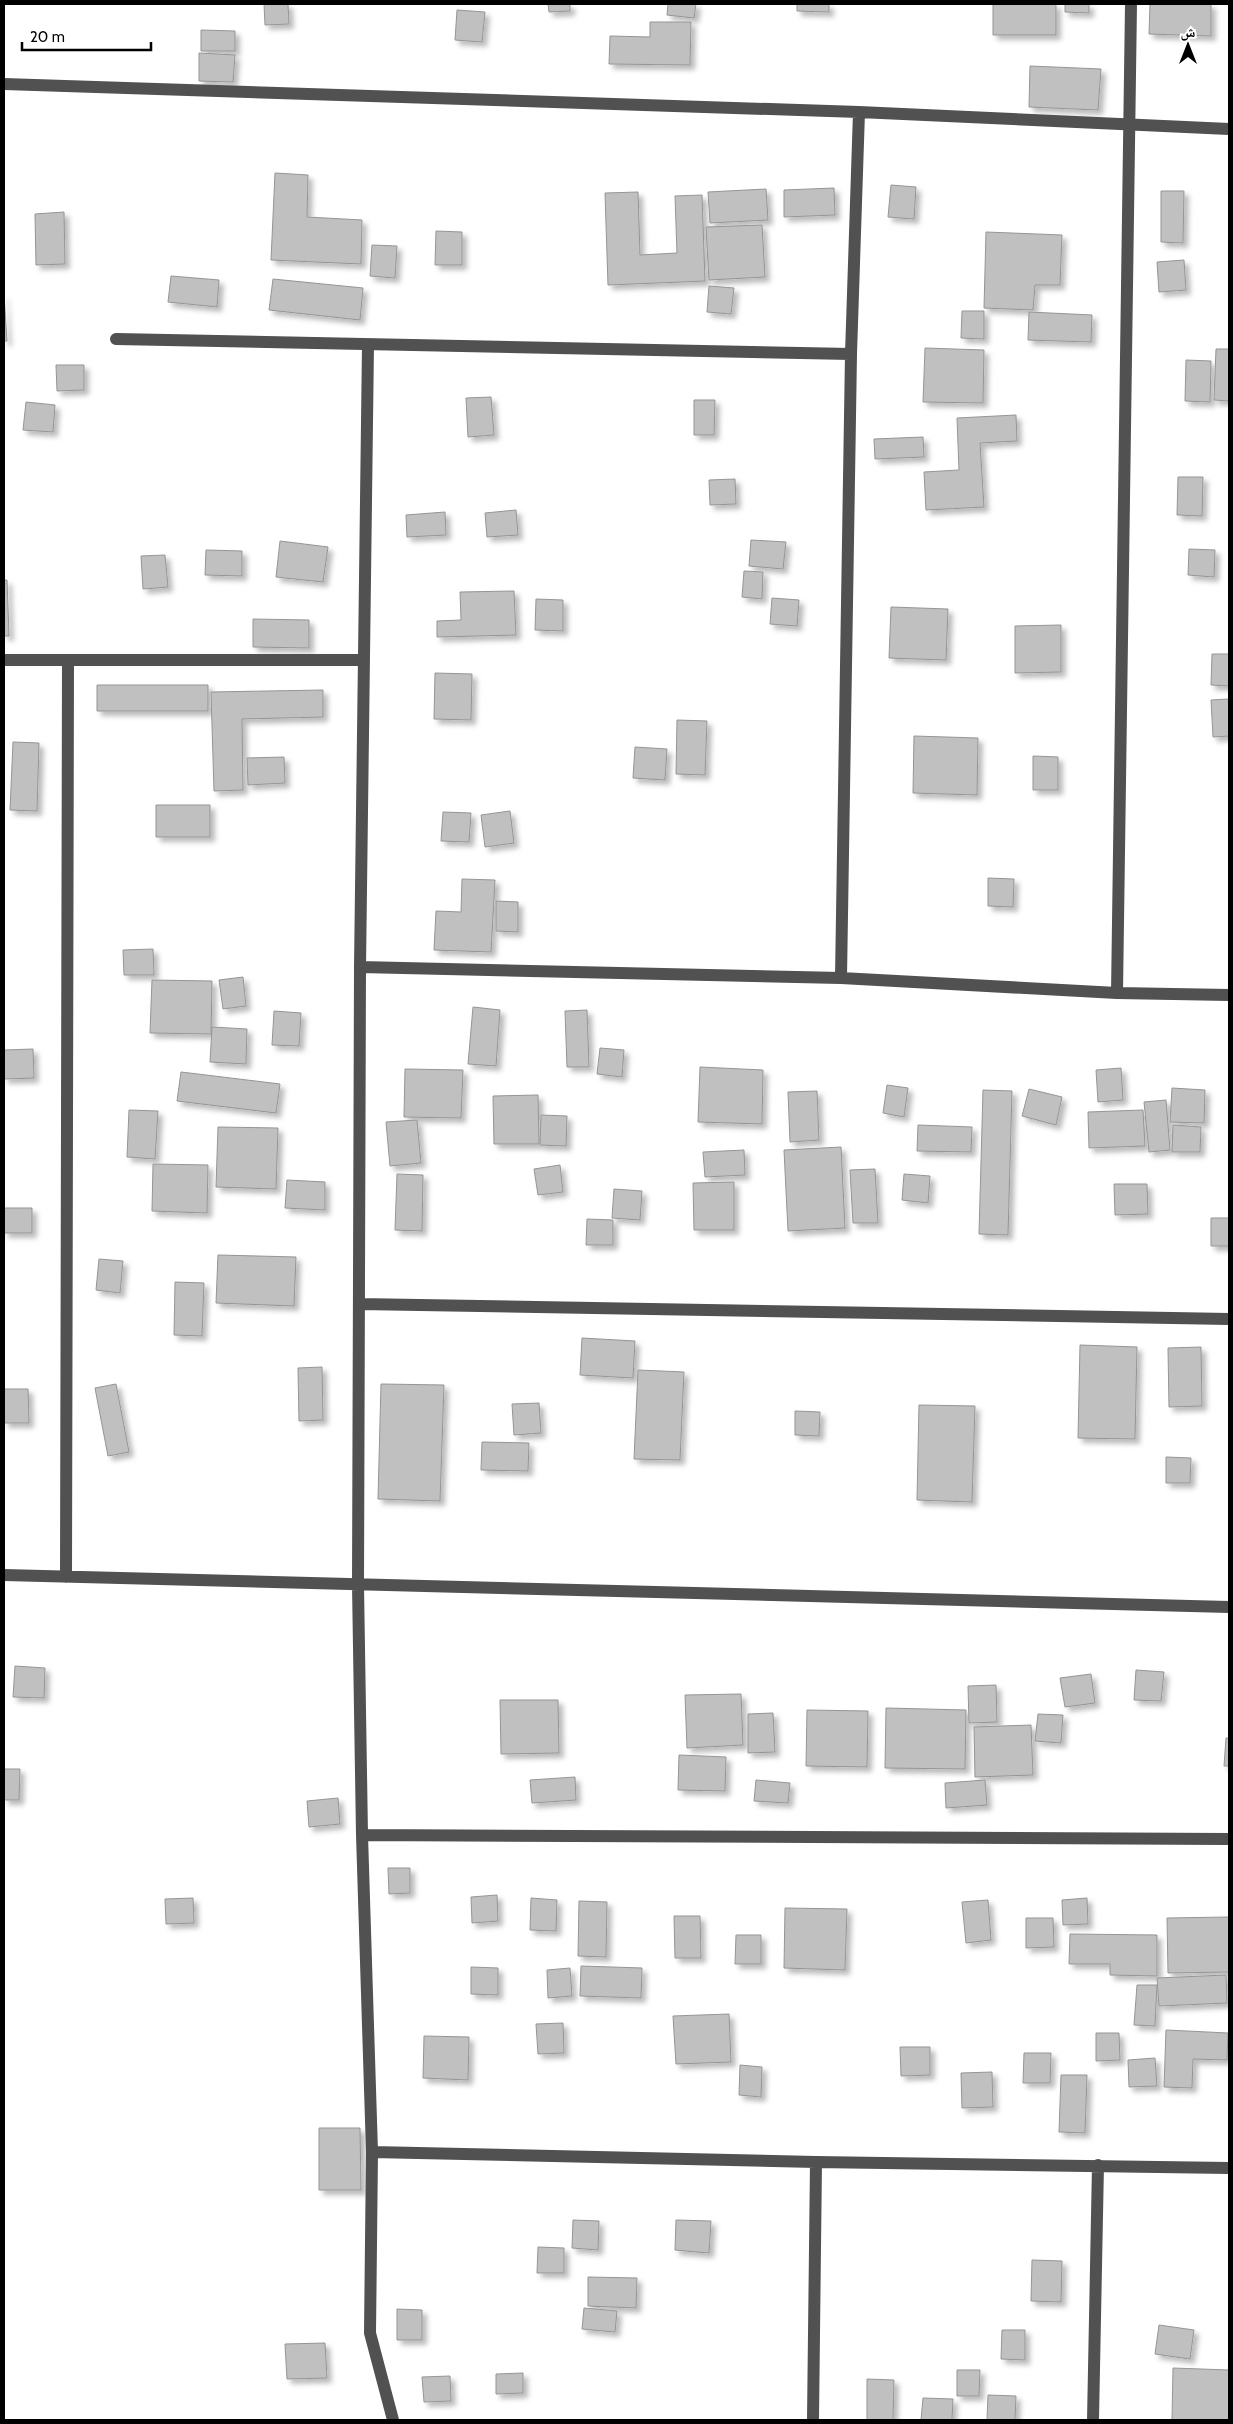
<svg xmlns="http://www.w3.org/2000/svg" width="1233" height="2424" viewBox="0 0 1233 2424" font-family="Cabin,'Noto Naskh Arabic',sans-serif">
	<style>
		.building { fill: #c0c0c0; stroke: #959595; filter: url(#shadow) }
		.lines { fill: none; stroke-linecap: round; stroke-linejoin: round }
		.minor { stroke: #515151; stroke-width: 12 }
	</style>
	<defs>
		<filter id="shadow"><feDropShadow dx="4.5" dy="4.5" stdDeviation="2.5" flood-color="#0004"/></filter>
	</defs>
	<rect width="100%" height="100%" fill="#fff"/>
	<path class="building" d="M 264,4 L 288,4 L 289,24 L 265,25 Z
		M 548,4 L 570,4 L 570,11 L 549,12 Z
		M 668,4 L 696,4 L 694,18 L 667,15 Z
		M 797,4 L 829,4 L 829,12 L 797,11 Z
		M 993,4 L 1056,4 L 1056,35 L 993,35 Z
		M 1065,4 L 1089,4 L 1089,13 L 1065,12 Z
		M 1150,4 L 1211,4 L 1211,36 L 1149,34 Z
		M 457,10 L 485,12 L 482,42 L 455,40 Z
		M 650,22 L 691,22 L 690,65 L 609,64 L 610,36 L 650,37 Z
		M 201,30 L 235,31 L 235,51 L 201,51 Z
		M 199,53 L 235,55 L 233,82 L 199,81 Z
		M 1030,66 L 1101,69 L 1098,110 L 1029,107 Z
		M 275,173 L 308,175 L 307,217 L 362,220 L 361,264 L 271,260 Z
		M 891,185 L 916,187 L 914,219 L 888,217 Z
		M 834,188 L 835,215 L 784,217 L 784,190 Z
		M 766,189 L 768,220 L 710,223 L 708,192 Z
		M 1161,191 L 1184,191 L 1183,243 L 1161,242 Z
		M 638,192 L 640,255 L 677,253 L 675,196 L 702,195 L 705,281 L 608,285 L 605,193 Z
		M 64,212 L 65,264 L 36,265 L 35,214 Z
		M 762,225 L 765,277 L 709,280 L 706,227 Z
		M 436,231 L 462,232 L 462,265 L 435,265 Z
		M 986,232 L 1062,235 L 1060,285 L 1035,285 L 1033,310 L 984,308 Z
		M 372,245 L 397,246 L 395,278 L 370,276 Z
		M 1184,260 L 1186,290 L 1159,292 L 1157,262 Z
		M 171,276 L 219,280 L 217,307 L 168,302 Z
		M 273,279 L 363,288 L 360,320 L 269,310 Z
		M 709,286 L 734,288 L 731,314 L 707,312 Z
		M 4,295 L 7,341 L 4,341 Z
		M 962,311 L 984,311 L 984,339 L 961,338 Z
		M 1029,312 L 1092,315 L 1091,342 L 1028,340 Z
		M 925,348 L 984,350 L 983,403 L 923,402 Z
		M 1216,349 L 1229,349 L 1229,401 L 1214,400 Z
		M 1186,360 L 1211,361 L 1210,402 L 1185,401 Z
		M 56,365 L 84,365 L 84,390 L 57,391 Z
		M 491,397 L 494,435 L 468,437 L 466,398 Z
		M 694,400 L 715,400 L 714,435 L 694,435 Z
		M 26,402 L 55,405 L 53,432 L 23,430 Z
		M 1016,415 L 1017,441 L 980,443 L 984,507 L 926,510 L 924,472 L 959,470 L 957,418 Z
		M 923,437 L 924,457 L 875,459 L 874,439 Z
		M 1178,477 L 1203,477 L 1202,516 L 1177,515 Z
		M 735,479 L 736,504 L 710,505 L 709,480 Z
		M 516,510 L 518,535 L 487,537 L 485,513 Z
		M 445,512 L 446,535 L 407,537 L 406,515 Z
		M 751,540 L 786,542 L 783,569 L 749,566 Z
		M 280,541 L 328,547 L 323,582 L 276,577 Z
		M 1189,549 L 1215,550 L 1214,577 L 1188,575 Z
		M 206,550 L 242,551 L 242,576 L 205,575 Z
		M 165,555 L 168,587 L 143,589 L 141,556 Z
		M 744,571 L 763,572 L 762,599 L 742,597 Z
		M 4,580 L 7,580 L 9,636 L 4,636 Z
		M 514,591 L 516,635 L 437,637 L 437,621 L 461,620 L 460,592 Z
		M 772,598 L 799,600 L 797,626 L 770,624 Z
		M 536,599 L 563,600 L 563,631 L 535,630 Z
		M 891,607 L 948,609 L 946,660 L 889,658 Z
		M 253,619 L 309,620 L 309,648 L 253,647 Z
		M 1061,625 L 1061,672 L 1015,673 L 1015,626 Z
		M 1212,654 L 1229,654 L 1229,686 L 1211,685 Z
		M 435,673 L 472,674 L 471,720 L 434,719 Z
		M 97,685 L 208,685 L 208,711 L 97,711 Z
		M 323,690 L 323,717 L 242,719 L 243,790 L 214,791 L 211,692 Z
		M 1229,699 L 1229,736 L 1213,737 L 1211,700 Z
		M 677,720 L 707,721 L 705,775 L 676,774 Z
		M 914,736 L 978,738 L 977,795 L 913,793 Z
		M 13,742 L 39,743 L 37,811 L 10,810 Z
		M 635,747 L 667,749 L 665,780 L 633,778 Z
		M 1033,756 L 1058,757 L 1058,790 L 1033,790 Z
		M 284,757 L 285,783 L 248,785 L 247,758 Z
		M 156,805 L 210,805 L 210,837 L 156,837 Z
		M 510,811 L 514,843 L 485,847 L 481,815 Z
		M 443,812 L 471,813 L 469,842 L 441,841 Z
		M 988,878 L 1014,879 L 1013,907 L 988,906 Z
		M 462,879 L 495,880 L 491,952 L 434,950 L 436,911 L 461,912 Z
		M 496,901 L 518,902 L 518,932 L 496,931 Z
		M 153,949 L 154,975 L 124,975 L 123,950 Z
		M 243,977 L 246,1006 L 223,1009 L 219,980 Z
		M 152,980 L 212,981 L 211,1034 L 150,1033 Z
		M 473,1007 L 500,1010 L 496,1066 L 468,1064 Z
		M 587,1010 L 589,1067 L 567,1067 L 565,1011 Z
		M 274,1011 L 301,1013 L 299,1046 L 272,1045 Z
		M 212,1027 L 247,1029 L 246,1064 L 210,1062 Z
		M 600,1048 L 624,1050 L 622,1077 L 597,1074 Z
		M 33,1049 L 34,1078 L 4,1079 L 4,1050 Z
		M 700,1067 L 763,1070 L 762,1124 L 698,1122 Z
		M 1121,1068 L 1123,1100 L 1098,1102 L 1096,1070 Z
		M 405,1069 L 463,1070 L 461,1118 L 404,1117 Z
		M 181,1072 L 280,1084 L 276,1113 L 177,1101 Z
		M 887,1085 L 908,1088 L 904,1117 L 883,1113 Z
		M 1172,1088 L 1205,1090 L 1204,1123 L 1170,1122 Z
		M 1029,1089 L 1062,1097 L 1056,1125 L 1022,1116 Z
		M 983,1090 L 1012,1091 L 1008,1235 L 979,1234 Z
		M 817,1091 L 819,1140 L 790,1142 L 788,1092 Z
		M 538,1095 L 539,1144 L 494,1144 L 493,1096 Z
		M 1166,1100 L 1170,1150 L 1149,1152 L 1144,1102 Z
		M 129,1110 L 158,1111 L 155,1159 L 127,1157 Z
		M 1143,1110 L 1145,1146 L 1089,1148 L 1088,1112 Z
		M 541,1115 L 567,1116 L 566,1146 L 540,1145 Z
		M 417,1120 L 421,1163 L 390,1166 L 386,1122 Z
		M 918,1125 L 972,1127 L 971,1152 L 917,1151 Z
		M 1173,1125 L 1201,1127 L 1200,1152 L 1172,1152 Z
		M 218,1127 L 278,1128 L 276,1189 L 216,1187 Z
		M 841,1147 L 845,1228 L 788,1231 L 784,1150 Z
		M 744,1150 L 745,1175 L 705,1177 L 703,1152 Z
		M 153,1164 L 208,1165 L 207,1213 L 152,1211 Z
		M 560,1165 L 563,1192 L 538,1195 L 534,1169 Z
		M 875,1169 L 878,1223 L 853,1223 L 850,1170 Z
		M 397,1174 L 423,1175 L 422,1231 L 395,1230 Z
		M 904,1174 L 930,1176 L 928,1203 L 902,1200 Z
		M 287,1180 L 325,1182 L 325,1210 L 285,1208 Z
		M 734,1182 L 734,1230 L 694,1230 L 693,1183 Z
		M 1114,1184 L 1147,1184 L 1148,1214 L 1115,1215 Z
		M 614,1189 L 642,1191 L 640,1220 L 612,1218 Z
		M 4,1208 L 32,1208 L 32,1233 L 4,1233 Z
		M 1211,1218 L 1229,1218 L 1229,1246 L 1211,1246 Z
		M 587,1219 L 613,1220 L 613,1245 L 586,1245 Z
		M 218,1255 L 296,1257 L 294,1306 L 216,1303 Z
		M 99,1259 L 123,1261 L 120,1293 L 96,1290 Z
		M 175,1282 L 204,1283 L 202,1336 L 174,1335 Z
		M 582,1338 L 635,1341 L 633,1378 L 580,1375 Z
		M 1080,1345 L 1137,1347 L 1135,1439 L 1078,1438 Z
		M 1201,1347 L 1202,1406 L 1169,1407 L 1168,1348 Z
		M 322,1367 L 323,1420 L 299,1421 L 298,1368 Z
		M 638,1370 L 684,1372 L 680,1460 L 634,1459 Z
		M 116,1384 L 129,1452 L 108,1456 L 95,1388 Z
		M 381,1384 L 444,1385 L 440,1501 L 378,1499 Z
		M 4,1389 L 28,1389 L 29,1423 L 4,1423 Z
		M 539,1403 L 541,1433 L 514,1435 L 512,1404 Z
		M 919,1405 L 975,1406 L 972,1502 L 917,1500 Z
		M 795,1411 L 820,1412 L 819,1436 L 795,1435 Z
		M 482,1442 L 529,1443 L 528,1471 L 481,1470 Z
		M 1166,1457 L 1191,1458 L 1190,1483 L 1166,1483 Z
		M 15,1666 L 45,1668 L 44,1698 L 13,1697 Z
		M 1136,1670 L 1164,1672 L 1161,1701 L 1134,1700 Z
		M 1091,1674 L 1095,1703 L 1065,1707 L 1060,1678 Z
		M 996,1685 L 997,1722 L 969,1723 L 968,1686 Z
		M 741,1694 L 743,1745 L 687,1748 L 685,1695 Z
		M 500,1700 L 558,1700 L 559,1753 L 501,1754 Z
		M 886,1708 L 966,1710 L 965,1769 L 885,1768 Z
		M 807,1710 L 868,1711 L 867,1767 L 806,1766 Z
		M 773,1713 L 775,1752 L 748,1753 L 748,1714 Z
		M 1038,1714 L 1063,1715 L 1061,1743 L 1035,1741 Z
		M 1031,1725 L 1033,1775 L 975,1777 L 974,1727 Z
		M 1226,1738 L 1229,1738 L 1229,1766 L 1224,1766 Z
		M 679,1755 L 726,1757 L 725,1791 L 678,1790 Z
		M 4,1769 L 20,1769 L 19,1800 L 4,1800 Z
		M 575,1777 L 576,1800 L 532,1803 L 530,1780 Z
		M 756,1780 L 790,1783 L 788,1803 L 754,1801 Z
		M 985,1780 L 987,1805 L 946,1808 L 945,1783 Z
		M 338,1798 L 340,1824 L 309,1827 L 307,1801 Z
		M 388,1868 L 410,1868 L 410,1893 L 389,1894 Z
		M 497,1895 L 498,1921 L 472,1923 L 471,1897 Z
		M 193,1898 L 194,1923 L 166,1924 L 165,1899 Z
		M 531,1898 L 557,1900 L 556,1931 L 530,1930 Z
		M 1087,1898 L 1088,1924 L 1063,1925 L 1062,1900 Z
		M 988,1900 L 991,1940 L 966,1943 L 962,1902 Z
		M 579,1901 L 607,1902 L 606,1957 L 578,1956 Z
		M 785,1908 L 847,1909 L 845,1970 L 784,1968 Z
		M 674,1916 L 700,1916 L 701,1958 L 675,1958 Z
		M 1229,1917 L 1229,1972 L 1168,1973 L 1167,1918 Z
		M 1026,1918 L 1053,1918 L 1054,1947 L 1026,1948 Z
		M 1070,1934 L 1157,1935 L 1157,1976 L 1110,1975 L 1110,1964 L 1069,1964 Z
		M 736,1935 L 761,1935 L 761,1964 L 735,1964 Z
		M 581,1966 L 642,1968 L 641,1998 L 580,1996 Z
		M 471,1967 L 498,1968 L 498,1995 L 471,1994 Z
		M 570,1968 L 572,1996 L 548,1998 L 547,1970 Z
		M 1226,1975 L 1227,2003 L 1159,2006 L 1157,1978 Z
		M 1137,1985 L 1157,1985 L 1155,2026 L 1134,2025 Z
		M 729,2014 L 731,2062 L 676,2064 L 673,2016 Z
		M 563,2023 L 564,2053 L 538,2054 L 536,2024 Z
		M 1166,2030 L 1228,2033 L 1227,2060 L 1193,2059 L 1192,2088 L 1164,2087 Z
		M 1096,2033 L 1119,2033 L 1120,2060 L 1096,2061 Z
		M 424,2036 L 469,2037 L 468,2080 L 423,2078 Z
		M 900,2047 L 930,2047 L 930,2075 L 901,2076 Z
		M 1024,2053 L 1051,2053 L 1050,2083 L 1023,2083 Z
		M 1155,2058 L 1157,2086 L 1129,2087 L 1128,2060 Z
		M 740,2065 L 762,2067 L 761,2097 L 739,2095 Z
		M 992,2072 L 993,2107 L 962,2108 L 961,2073 Z
		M 1061,2075 L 1087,2075 L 1085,2133 L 1059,2132 Z
		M 319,2128 L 360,2128 L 361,2190 L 319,2190 Z
		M 573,2220 L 599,2221 L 598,2250 L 572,2248 Z
		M 676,2220 L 711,2221 L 709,2253 L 675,2250 Z
		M 538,2247 L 564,2248 L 564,2273 L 537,2273 Z
		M 1032,2260 L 1062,2261 L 1061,2302 L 1031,2301 Z
		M 588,2277 L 637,2278 L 636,2308 L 588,2306 Z
		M 584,2308 L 617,2311 L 615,2332 L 582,2329 Z
		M 397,2309 L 422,2310 L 422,2340 L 397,2340 Z
		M 1159,2325 L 1194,2330 L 1190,2359 L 1155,2354 Z
		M 1002,2330 L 1025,2330 L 1025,2360 L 1001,2359 Z
		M 325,2343 L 327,2378 L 287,2379 L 285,2344 Z
		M 1173,2368 L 1229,2370 L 1229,2420 L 1172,2420 Z
		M 957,2370 L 980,2370 L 979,2396 L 957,2396 Z
		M 523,2373 L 523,2393 L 496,2394 L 496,2374 Z
		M 450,2376 L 451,2401 L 424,2402 L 422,2377 Z
		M 867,2379 L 894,2380 L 893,2420 L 867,2420 Z
		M 988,2395 L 1016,2396 L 1015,2420 L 987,2420 Z
		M 923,2398 L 953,2399 L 952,2420 L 921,2420 Z"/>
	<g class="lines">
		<path class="minor" d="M 4,84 L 859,112 L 1229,129
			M 116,339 L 851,354
			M 368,345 L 360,967 L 358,1585 L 362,1835 L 372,2152 L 370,2333 L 393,2420
			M 4,660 L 363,660
			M 360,967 L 841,978 L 1117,993 L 1229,995
			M 841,978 L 851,354 L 859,112
			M 1117,993 L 1131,4
			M 359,1304 L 1229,1319
			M 4,1575 L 1229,1607
			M 66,1577 L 68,660
			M 362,1835 L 1229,1839
			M 372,2152 L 816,2162 L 1229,2168
			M 813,2420 L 816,2162
			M 1093,2420 L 1098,2165"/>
	</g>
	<rect width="1233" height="2424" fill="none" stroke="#000000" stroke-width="10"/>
	<g transform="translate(1188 45)" stroke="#ffffff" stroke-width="4" paint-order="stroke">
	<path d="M0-4L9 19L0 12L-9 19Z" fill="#000000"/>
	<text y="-8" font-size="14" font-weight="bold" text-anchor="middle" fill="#000000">ش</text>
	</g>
	<path d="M22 42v8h129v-8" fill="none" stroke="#000000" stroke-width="2.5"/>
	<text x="30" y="42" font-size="15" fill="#000000" stroke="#ffffff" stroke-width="4" paint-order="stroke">20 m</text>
</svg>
